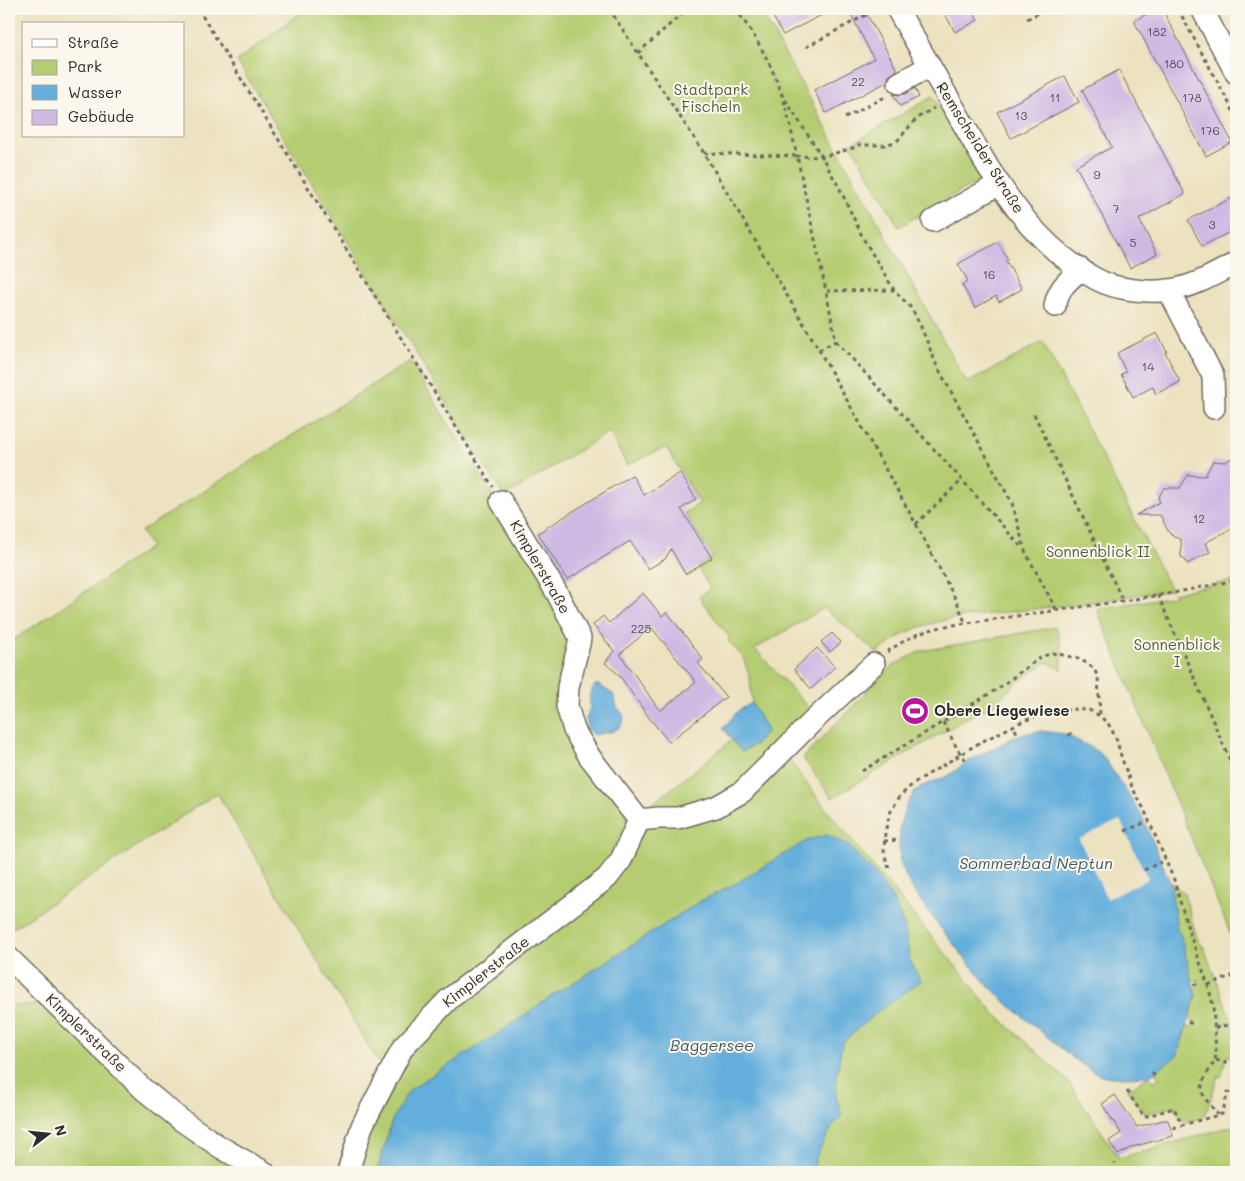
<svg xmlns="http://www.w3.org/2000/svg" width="1245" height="1181" viewBox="0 0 1245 1181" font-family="Mali,sans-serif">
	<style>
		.green { fill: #b5cd72; stroke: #707c4e }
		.water { fill: #64aedc; stroke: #486c84 }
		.pier { fill: #ece2c0 }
		.building { fill: #cfbae3; fill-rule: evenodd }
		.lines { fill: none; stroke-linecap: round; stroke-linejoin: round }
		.minor-casing { stroke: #6f6b5f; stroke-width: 24 }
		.path { stroke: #6f6b5f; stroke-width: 3; stroke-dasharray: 4 4; stroke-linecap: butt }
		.minor { stroke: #fff; stroke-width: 21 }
		.labels { text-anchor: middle; stroke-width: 4; stroke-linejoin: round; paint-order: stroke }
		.number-label { font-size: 12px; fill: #544f59 }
		.park-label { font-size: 15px; fill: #545c40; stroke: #fbf7ec }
		.street-label { font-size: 15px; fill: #2b2b2b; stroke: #fbf7ec }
		.poi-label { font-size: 15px; font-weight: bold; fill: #2b2b2b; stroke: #fbf7ec; text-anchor: start }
		.water-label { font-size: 16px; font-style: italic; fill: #3f5969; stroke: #fbf7ec }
	</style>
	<rect width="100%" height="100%" fill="#fbf7ec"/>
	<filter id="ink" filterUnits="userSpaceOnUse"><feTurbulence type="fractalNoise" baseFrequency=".02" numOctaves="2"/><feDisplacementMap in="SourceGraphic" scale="10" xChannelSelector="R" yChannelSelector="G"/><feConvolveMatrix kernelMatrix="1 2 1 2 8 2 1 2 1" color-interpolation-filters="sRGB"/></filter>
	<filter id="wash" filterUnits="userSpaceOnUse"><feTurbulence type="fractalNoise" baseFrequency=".0096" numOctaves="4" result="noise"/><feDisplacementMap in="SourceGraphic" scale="20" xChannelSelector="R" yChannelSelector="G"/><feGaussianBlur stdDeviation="1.12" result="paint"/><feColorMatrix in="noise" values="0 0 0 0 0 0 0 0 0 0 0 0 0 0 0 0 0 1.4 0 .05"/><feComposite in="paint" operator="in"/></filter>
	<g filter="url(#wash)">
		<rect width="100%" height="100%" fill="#ece2c0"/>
		<path class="green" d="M 305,9 L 760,9 L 967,383 L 1043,342 L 1171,590 L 1070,605 L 955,618 C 935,622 916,627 899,637 C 891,642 884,648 877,653 L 824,608 L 755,649 L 815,715 L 738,787 L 689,811 L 646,809 L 732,740 L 742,752 L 767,731 L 752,703 L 750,678 L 743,657 L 728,641 L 730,638 L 699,597 L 710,589 L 698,567 L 713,557 L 684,513 L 700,503 L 666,447 L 627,465 L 609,432 L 504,497 L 237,61 Z
			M 933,96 L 981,179 L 899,227 L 851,144 Z
			M 410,361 L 545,581 L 575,639 L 564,687 L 626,812 L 629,829 L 617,859 L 387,1065 L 378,1062 L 217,793 L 9,931 L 9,643 L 151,547 L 141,531 Z
			M 1236,580 L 1236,947 L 1097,609 L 1174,596 L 1173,593 Z
			M 1056,627 L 1062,649 L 1062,670 L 1047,662 L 1017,682 L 992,706 L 972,715 L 832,798 L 803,758 L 881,677 L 896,664 L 921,651 Z
			M 786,756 L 827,810 L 996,1015 L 1067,1080 L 1119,1158 L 1236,1125 L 1236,1162 L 1233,1172 L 813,1172 L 816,1157 L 831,1128 L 841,1115 L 836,1096 L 836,1078 L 842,1043 L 878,1011 L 921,981 L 910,961 L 904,926 L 893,899 L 874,873 L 848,845 L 733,885 L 701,901 L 570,985 L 556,993 L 505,1029 L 392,1120 L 378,1168 L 379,1172 L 350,1172 L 423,1030 L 580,908 L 648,826 L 691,820 Z
			M 1170,882 L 1184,893 L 1197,938 L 1204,948 L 1234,1027 L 1236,1035 L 1236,1059 L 1227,1055 L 1221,1077 L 1218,1076 L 1206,1113 L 1201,1118 L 1186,1122 L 1181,1119 L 1174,1106 L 1145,1114 L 1128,1090 L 1149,1076 L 1153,1082 L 1159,1078 L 1155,1071 L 1177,1056 L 1187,1026 L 1192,1028 L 1194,1021 L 1189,1019 L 1196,996 L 1194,988 L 1199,986 L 1198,980 L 1192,981 L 1180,933 L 1177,931 Z
			M 9,1003 L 15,1006 L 47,1003 L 255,1172 L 9,1172 Z"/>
		<path class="water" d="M 595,685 L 599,685 L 613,694 L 617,707 L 623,714 L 624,719 L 621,726 L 614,731 L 594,735 L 588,730 L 586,718 L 590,708 L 590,693 Z
			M 752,703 L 767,731 L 757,743 L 742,752 L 723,728 L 739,710 Z
			M 1040,731 L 1065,734 L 1092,748 L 1102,755 L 1140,812 L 1170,882 L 1177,930 L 1180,933 L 1196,996 L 1177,1056 L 1149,1076 L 1123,1077 L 1111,1077 L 1101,1075 L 1092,1071 L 1073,1058 L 1004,1001 L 987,984 L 972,967 L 939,926 L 915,893 L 905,875 L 900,861 L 899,850 L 900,825 L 906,806 L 914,793 L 920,787 L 948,776 L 967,762 L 1018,735 Z
			M 827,835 L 848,845 L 874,873 L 893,899 L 904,926 L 910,961 L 921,981 L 878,1011 L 842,1043 L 836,1078 L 836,1096 L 842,1115 L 831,1128 L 816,1157 L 813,1172 L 379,1172 L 378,1168 L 392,1120 L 409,1090 L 505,1029 L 556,993 L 570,985 L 701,901 L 733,885 L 808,840 Z"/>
		<path class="pier" d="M 1120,820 L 1148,879 L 1107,899 L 1079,839 Z"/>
		<g id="blocks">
			<path class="building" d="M 778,9 L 833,9 L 783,35 L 771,13 Z
				M 848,9 L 864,9 L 897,70 L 889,76 L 887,82 L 826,113 L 814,90 L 874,59 Z
				M 942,9 L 971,9 L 978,20 L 955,32 Z
				M 1156,9 L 1162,9 L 1232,142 L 1206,156 L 1134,21 Z
				M 1119,70 L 1185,194 L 1139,219 L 1157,254 L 1130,268 L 1076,166 L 1112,147 L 1082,90 Z
				M 1065,76 L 1079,102 L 1011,138 L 997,112 Z
				M 915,88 L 919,97 L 900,106 L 893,94 L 899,95 L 905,94 Z
				M 1236,196 L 1236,229 L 1202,246 L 1188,220 Z
				M 998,242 L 1008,260 L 1006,261 L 1022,289 L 999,302 L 996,296 L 975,308 L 962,285 L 968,281 L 958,264 Z
				M 1157,333 L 1167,352 L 1165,352 L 1180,382 L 1156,394 L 1153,387 L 1133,397 L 1121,374 L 1126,372 L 1117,353 Z
				M 1236,456 L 1236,526 L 1205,543 L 1210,552 L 1187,564 L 1184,558 L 1181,557 L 1181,540 L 1169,533 L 1160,515 L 1136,515 L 1160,502 L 1158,498 L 1164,488 L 1180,488 L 1188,475 L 1205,476 L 1213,461 L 1225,462 Z
				M 680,473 L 696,499 L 681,509 L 712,558 L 685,574 L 671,549 L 665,559 L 648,569 L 630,541 L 567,580 L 538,533 L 632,475 L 644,495 Z
				M 643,593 L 662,616 L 667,612 L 703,659 L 698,663 L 726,697 L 669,742 L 650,719 L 619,675 L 605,663 L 614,651 L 593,625 L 603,616 L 609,623 ZM 651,627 L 696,682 L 660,711 L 620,654 Z
				M 832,633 L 841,643 L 830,652 L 821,642 Z
				M 817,648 L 835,667 L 811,689 L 794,669 Z
				M 1115,1095 L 1137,1127 L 1163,1120 L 1168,1120 L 1173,1136 L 1132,1147 L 1118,1155 L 1109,1141 L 1121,1133 L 1102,1104 Z"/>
		</g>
	</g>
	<g filter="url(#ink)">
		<use href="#blocks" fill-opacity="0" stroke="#6f6b5f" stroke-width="1"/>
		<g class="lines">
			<g class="minor-casing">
				<path id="minor" d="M 897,9 C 918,46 940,83 961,120 C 974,142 985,165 1000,185 C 1024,222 1057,258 1096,279 C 1116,290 1148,293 1170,290 C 1194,287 1215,274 1236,263
					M 1202,9 L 1236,73
					M 899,83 L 930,66
					M 933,221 L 999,184
					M 1169,291 L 1213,376 L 1214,408
					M 1055,306 C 1058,288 1068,281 1081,269
					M 639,820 L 659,818 L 678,818 L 716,807 L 742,792 L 814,720 L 874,664
					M 9,958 L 143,1089 L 181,1120 L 220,1147 L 264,1172
					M 348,1172 L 362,1126 L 403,1047 L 449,999 L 607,878 L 621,860 L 639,820 L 589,756 L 574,730 L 567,706 L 568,687 L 579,644 L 580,638 L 557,593 L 501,501"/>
			</g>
			<path class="path" d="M 198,9 L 493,487
				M 609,9 L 704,153 L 819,350 L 916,524 L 957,602 L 965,622
				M 735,9 C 755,34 770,62 781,92 C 788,113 792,135 797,156 L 822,157 L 853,148 L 858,145 L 887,145 L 898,140 L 917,118 L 934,108
				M 1178,9 L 1236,116
				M 1027,19 L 1047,9
				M 806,47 L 877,9
				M 638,53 L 687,9
				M 781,93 L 822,157 L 840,189 L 863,238 L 894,290 L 912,309 L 921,327 L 937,366 L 1012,503 L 1025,551 L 1057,611
				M 845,118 L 887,96
				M 704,153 L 797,156 L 826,291 L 894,290
				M 836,341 L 962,480 L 1023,549
				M 819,350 L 836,341 L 826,291
				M 1034,414 L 1123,601
				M 916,524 L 962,480
				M 1158,595 L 1236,774
				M 887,652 C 907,638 922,631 946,626 L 1123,601 L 1173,593 L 1236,580
				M 943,722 L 958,750 L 967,762
				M 1015,729 L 1018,735
				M 1069,736 L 1073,729
				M 862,771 L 999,688 L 1028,666 L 1043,656 L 1054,653 L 1076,658 L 1087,663 L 1094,669 L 1098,677 L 1100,716
				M 1125,831 L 1144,823
				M 884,841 L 899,840
				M 889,868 L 884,853 L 885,832 L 890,813 L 900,796 L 914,783 L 979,743 L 1023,721 L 1050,712 L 1077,709 L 1089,710 L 1100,716 L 1109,725 L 1116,738 L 1122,759 L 1132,787 L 1144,809 L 1174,880 L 1189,932 L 1208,985 L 1213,1005 L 1216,1053 C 1216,1061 1212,1065 1208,1072 C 1195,1093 1205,1097 1218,1115
				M 1144,870 L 1161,862
				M 1193,985 L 1198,983
				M 1208,985 L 1232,976 L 1236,987
				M 1188,1022 L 1193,1024
				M 1215,1028 L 1236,1023
				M 1216,1060 L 1236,1066
				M 1152,1073 L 1157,1079
				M 1127,1091 L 1144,1117 L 1174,1108 L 1182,1125 L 1222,1114 L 1228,1092 L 1236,1094
				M 1173,1128 L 1182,1125
				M 1114,1172 L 1115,1163"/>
			<use href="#minor" class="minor"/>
		</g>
	</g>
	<defs>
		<g id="stadium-disc" transform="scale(1.4375)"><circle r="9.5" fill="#b5179e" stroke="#fbf7ec"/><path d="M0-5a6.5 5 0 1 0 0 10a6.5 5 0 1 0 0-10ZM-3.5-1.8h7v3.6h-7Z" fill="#fff"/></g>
	</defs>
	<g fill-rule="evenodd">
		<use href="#stadium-disc" x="915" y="711"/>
	</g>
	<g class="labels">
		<g class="number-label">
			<text x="1157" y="36">182</text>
			<text x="1174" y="68">180</text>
			<text x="858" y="86">22</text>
			<text x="1055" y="102">11</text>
			<text x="1192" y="102">178</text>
			<text x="1021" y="120">13</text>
			<text x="1210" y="135">176</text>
			<text x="1097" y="179">9</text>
			<text x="1116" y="213">7</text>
			<text x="1212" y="229">3</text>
			<text x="1133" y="247">5</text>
			<text x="989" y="279">16</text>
			<text x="1148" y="371">14</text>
			<text x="1199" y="523">12</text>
			<text x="641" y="633">225</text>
		</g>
		<g class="park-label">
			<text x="711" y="95">Stadtpark<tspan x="711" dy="17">Fischeln</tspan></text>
			<text x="1098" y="557">Sonnenblick II</text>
			<text x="1177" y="650">Sonnenblick<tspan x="1177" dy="17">I</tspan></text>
		</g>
		<g class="street-label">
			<text transform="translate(980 148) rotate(58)" y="5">Remscheider Straße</text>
			<text transform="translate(540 567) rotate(60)" y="5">Kimplerstraße</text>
			<text transform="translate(486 972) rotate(-38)" y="5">Kimplerstraße</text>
			<text transform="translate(86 1033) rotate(44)" y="5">Kimplerstraße</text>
		</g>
		<g class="poi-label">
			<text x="934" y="716">Obere Liegewiese</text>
		</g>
		<g class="water-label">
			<text x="1036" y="869">Sommerbad Neptun</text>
			<text x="712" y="1051">Baggersee</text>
		</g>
	</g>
	<rect width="1245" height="1181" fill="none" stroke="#fbf7ec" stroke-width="30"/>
	<rect x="22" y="22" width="162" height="115" fill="#fbf7ec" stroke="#a8a59f"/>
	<rect x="32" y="39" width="25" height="8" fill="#ffffff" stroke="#a8a59f"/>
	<text x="68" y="48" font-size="15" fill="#2b2b2b">Straße</text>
	<rect x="32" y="60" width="25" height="15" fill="#b5cd72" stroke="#a8a59f"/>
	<text x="68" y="72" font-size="15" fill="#2b2b2b">Park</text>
	<rect x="32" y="85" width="25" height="15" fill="#64aedc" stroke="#a8a59f"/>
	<text x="68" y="98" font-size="15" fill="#2b2b2b">Wasser</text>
	<rect x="32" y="110" width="25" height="15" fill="#cfbae3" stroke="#a8a59f"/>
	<text x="68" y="122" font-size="15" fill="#2b2b2b">Gebäude</text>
	<g transform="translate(48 1134) rotate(74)" stroke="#fbf7ec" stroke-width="4" paint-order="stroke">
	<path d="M0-4L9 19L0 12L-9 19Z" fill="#2b2b2b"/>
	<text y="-8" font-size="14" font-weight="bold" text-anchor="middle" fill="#2b2b2b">N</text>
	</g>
</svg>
